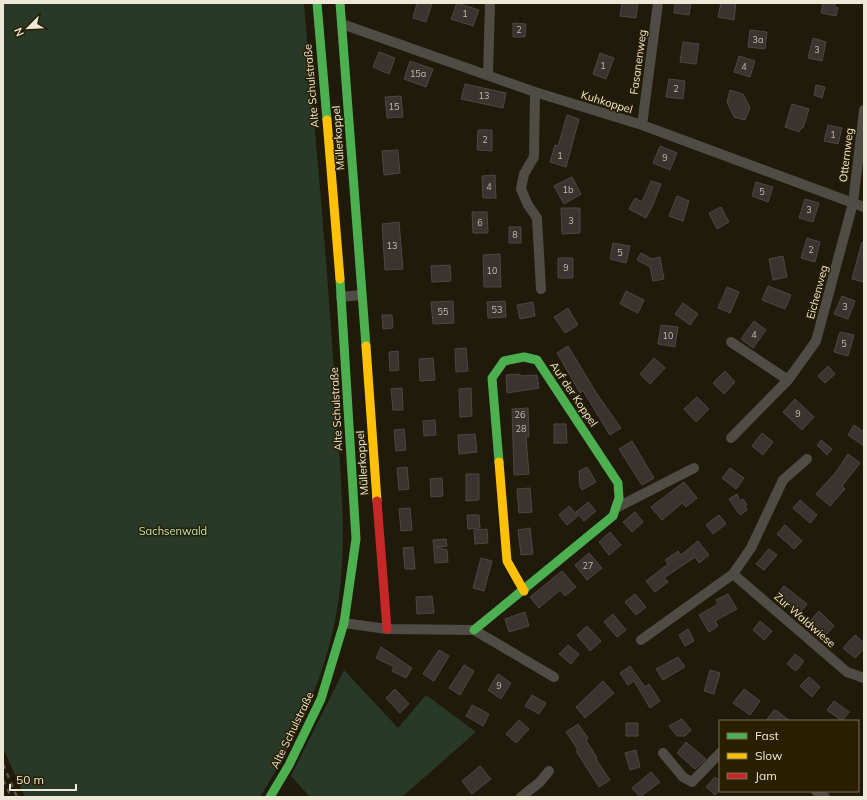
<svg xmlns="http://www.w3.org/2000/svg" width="867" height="800" viewBox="0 0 867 800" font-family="Mulish,sans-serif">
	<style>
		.green { fill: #293928 }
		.building { fill: #3a3330; stroke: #4e4644 }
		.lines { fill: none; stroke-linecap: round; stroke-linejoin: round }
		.street { stroke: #4f4c46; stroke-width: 10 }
		.fast { stroke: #4caf50; stroke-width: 9 }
		.slow { stroke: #ffc107; stroke-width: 9 }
		.jam { stroke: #c62828; stroke-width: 9 }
		.rail { stroke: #565249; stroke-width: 2.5; stroke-dasharray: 5 5; stroke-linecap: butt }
		.labels { text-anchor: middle; stroke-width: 3; stroke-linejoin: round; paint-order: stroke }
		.number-label { font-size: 9px; fill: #c1bbad }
		.street-label { font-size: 11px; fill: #eee8d7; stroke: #291f01 }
		.park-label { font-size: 11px; fill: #b1e3b7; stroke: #291f01 }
	</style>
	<rect width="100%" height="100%" fill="#201a0a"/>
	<path class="green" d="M 3,3 L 304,3 C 315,136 328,269 336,402 C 340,477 350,552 334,626 C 321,687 293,744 260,797 L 25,797 L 3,748 Z
		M 344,670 L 398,728 L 426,695 L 476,732 L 402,797 L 310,797 L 291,776 Z"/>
	<path class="building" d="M 417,3 L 432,3 L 426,22 L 413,18 Z
		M 457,3 L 479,10 L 473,26 L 451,19 Z
		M 622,3 L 638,3 L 636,18 L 620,16 Z
		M 675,3 L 691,3 L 689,15 L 674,13 Z
		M 721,3 L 736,3 L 734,20 L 718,17 Z
		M 823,3 L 835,3 L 835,7 L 838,8 L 836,16 L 821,13 Z
		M 513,23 L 526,24 L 525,37 L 513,37 Z
		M 750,30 L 767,32 L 765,49 L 748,47 Z
		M 813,38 L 826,42 L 822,61 L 808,58 Z
		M 683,42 L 699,44 L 696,64 L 680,62 Z
		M 379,52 L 395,58 L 389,74 L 373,67 Z
		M 600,53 L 614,58 L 606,79 L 593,74 Z
		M 739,56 L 755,61 L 750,77 L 734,72 Z
		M 410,61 L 433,69 L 426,87 L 404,79 Z
		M 669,79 L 685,81 L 683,99 L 666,97 Z
		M 465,84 L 506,93 L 503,108 L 461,99 Z
		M 816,85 L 825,87 L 822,98 L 814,95 Z
		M 730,90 L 743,94 L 750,108 L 745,120 L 734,117 L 727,102 Z
		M 401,96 L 403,117 L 387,118 L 385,97 Z
		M 792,104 L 809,109 L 803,128 L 801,128 L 799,132 L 785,127 Z
		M 567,115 L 579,119 L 566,167 L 550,162 L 555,145 L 558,146 Z
		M 828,125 L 842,128 L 838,144 L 824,141 Z
		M 478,130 L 492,130 L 492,151 L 477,150 Z
		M 660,146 L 677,153 L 670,170 L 653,163 Z
		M 398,150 L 400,173 L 384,175 L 382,151 Z
		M 495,175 L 496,198 L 483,198 L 482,176 Z
		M 572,177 L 581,194 L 564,204 L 554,186 Z
		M 651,181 L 661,184 L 652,207 L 646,218 L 629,209 L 635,198 L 642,202 Z
		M 756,182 L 773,187 L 768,202 L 752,196 Z
		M 677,196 L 689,201 L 683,221 L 669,216 Z
		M 805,199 L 819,203 L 813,222 L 799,218 Z
		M 721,207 L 729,222 L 717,229 L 709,213 Z
		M 561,208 L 580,208 L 580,233 L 562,234 Z
		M 472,212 L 487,212 L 488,233 L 473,233 Z
		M 399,222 L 403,269 L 385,270 L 382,224 Z
		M 509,227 L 521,227 L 521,243 L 509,243 Z
		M 807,238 L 820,242 L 815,262 L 801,258 Z
		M 862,242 L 864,242 L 864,282 L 852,279 Z
		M 613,243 L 630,246 L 626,263 L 610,259 Z
		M 641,253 L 652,259 L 660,257 L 664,279 L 653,281 L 650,267 L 637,260 Z
		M 500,254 L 501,287 L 484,287 L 483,255 Z
		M 783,256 L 787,277 L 773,280 L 769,259 Z
		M 558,258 L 573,258 L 573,278 L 558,278 Z
		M 450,265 L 451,281 L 432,282 L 431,266 Z
		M 768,286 L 791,295 L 785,309 L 762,300 Z
		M 727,287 L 739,292 L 730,313 L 718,308 Z
		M 626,291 L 644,300 L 638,313 L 620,304 Z
		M 842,296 L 855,301 L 848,319 L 834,314 Z
		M 453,301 L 454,323 L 433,324 L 431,302 Z
		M 505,301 L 506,317 L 488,318 L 487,302 Z
		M 533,302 L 535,316 L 520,319 L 517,305 Z
		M 683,303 L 698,314 L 690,325 L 675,314 Z
		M 568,308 L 578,325 L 565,333 L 554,317 Z
		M 382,315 L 392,315 L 393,328 L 383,329 Z
		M 754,321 L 766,330 L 753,348 L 741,339 Z
		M 661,325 L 678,327 L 675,347 L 658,344 Z
		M 840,332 L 854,335 L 848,356 L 834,352 Z
		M 568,346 L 597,394 L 621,428 L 610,435 L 583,391 L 580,393 L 557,353 Z
		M 466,348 L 468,371 L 456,372 L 455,349 Z
		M 398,351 L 399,370 L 390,371 L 389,352 Z
		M 433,358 L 435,380 L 420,381 L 419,359 Z
		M 654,358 L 665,368 L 650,384 L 640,374 Z
		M 828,366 L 835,374 L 825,383 L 818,376 Z
		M 725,371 L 735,382 L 724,394 L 713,383 Z
		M 520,374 L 520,376 L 537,375 L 539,388 L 507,393 L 506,375 Z
		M 402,388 L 403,410 L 393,410 L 391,389 Z
		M 471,388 L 472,416 L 460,417 L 459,389 Z
		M 697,397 L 709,409 L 696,422 L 684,409 Z
		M 795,399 L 814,417 L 802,430 L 783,412 Z
		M 528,408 L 529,437 L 526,437 L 529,474 L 514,475 L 512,409 Z
		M 435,420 L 436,435 L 424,436 L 423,421 Z
		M 554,424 L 566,424 L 567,443 L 554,443 Z
		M 854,425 L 864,432 L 864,446 L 848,435 Z
		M 404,429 L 406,450 L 396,451 L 394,430 Z
		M 762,433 L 773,442 L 763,455 L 752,446 Z
		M 475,434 L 477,452 L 459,454 L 458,435 Z
		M 821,440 L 832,449 L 827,455 L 817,445 Z
		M 632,441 L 654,478 L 642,485 L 619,449 Z
		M 848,454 L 860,463 L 842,486 L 845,489 L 830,506 L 816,494 L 836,472 Z
		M 407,467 L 409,489 L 399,490 L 397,468 Z
		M 587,467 L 596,482 L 582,490 L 580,486 L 579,471 Z
		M 730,468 L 744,478 L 736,489 L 722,478 Z
		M 466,474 L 479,474 L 479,500 L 466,501 Z
		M 442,478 L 443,496 L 431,497 L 430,479 Z
		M 684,482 L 697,498 L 686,507 L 682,503 L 662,520 L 651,507 Z
		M 530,488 L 532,512 L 519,513 L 517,489 Z
		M 737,494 L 740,501 L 743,499 L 747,505 L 745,506 L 747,510 L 740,515 L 729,499 Z
		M 800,500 L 817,515 L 810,523 L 793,508 Z
		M 588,502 L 596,511 L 584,521 L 576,512 Z
		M 569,506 L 578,516 L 567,525 L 559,515 Z
		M 410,508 L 412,530 L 401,531 L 399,509 Z
		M 635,512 L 643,522 L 632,532 L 623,522 Z
		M 467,515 L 479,515 L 480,528 L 468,529 Z
		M 719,515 L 726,524 L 713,534 L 706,525 Z
		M 785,525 L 802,541 L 794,549 L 777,534 Z
		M 530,528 L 533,554 L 521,555 L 518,530 Z
		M 487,529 L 488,543 L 475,544 L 474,530 Z
		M 610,532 L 621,545 L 609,555 L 599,542 Z
		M 446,539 L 447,546 L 436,547 L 447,550 L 448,562 L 435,563 L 433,540 Z
		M 698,541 L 709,555 L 699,563 L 695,557 L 664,578 L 668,582 L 655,592 L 646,581 L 668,564 L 665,560 L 678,551 L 681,555 Z
		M 413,547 L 415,569 L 405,569 L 403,548 Z
		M 769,549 L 777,555 L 764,570 L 756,564 Z
		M 589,553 L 602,568 L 587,580 L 575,565 Z
		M 481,558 L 492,561 L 484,591 L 473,588 Z
		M 562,571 L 576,587 L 565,596 L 560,590 L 539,608 L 530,597 Z
		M 784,586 L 807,604 L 799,614 L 776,596 Z
		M 635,594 L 646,607 L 636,615 L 625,602 Z
		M 728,594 L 737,609 L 715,621 L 718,626 L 709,632 L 699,615 L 718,604 L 716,600 Z
		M 432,596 L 434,613 L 417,614 L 416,597 Z
		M 819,611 L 834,626 L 825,636 L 810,621 Z
		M 525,612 L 529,626 L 509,632 L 505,619 Z
		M 613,614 L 626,630 L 617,637 L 604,622 Z
		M 760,621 L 772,631 L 764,640 L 753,630 Z
		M 587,626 L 601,641 L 590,651 L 577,635 Z
		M 688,629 L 694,641 L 685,646 L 679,635 Z
		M 855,635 L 864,643 L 864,649 L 855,658 L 843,648 Z
		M 568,645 L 579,654 L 571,664 L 559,654 Z
		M 381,647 L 412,668 L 406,678 L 392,671 L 394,667 L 376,658 Z
		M 439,650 L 449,656 L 434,681 L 423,674 Z
		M 795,654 L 804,661 L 796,671 L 787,664 Z
		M 678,657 L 685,667 L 663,680 L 656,669 Z
		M 464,665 L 474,671 L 460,695 L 449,688 Z
		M 630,666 L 645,687 L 649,684 L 660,701 L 650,708 L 634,681 L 628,685 L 620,673 Z
		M 710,670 L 720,673 L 714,694 L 704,691 Z
		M 498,674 L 511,683 L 501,699 L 488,690 Z
		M 809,677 L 820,687 L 812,697 L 800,686 Z
		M 603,681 L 614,693 L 585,718 L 576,707 Z
		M 395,689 L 409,704 L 400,713 L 386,698 Z
		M 744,689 L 760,701 L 750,715 L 733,703 Z
		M 532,695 L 546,703 L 539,714 L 525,706 Z
		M 834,701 L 849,712 L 842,721 L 827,710 Z
		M 472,705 L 489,714 L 483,726 L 466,716 Z
		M 774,710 L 777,711 L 790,721 L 766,721 Z
		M 682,719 L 691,730 L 685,736 L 677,736 L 669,726 Z
		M 519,720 L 529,729 L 516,743 L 506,734 Z
		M 626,723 L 638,723 L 638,736 L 626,736 Z
		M 578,724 L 588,738 L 586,740 L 597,758 L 596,759 L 610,780 L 599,787 L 576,751 L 578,750 L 566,732 Z
		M 686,742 L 706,759 L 695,769 L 677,753 Z
		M 636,750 L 640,767 L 630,770 L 625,753 Z
		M 480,766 L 491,779 L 472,794 L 462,781 Z
		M 651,772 L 660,782 L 640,797 L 632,788 Z
		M 715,777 L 720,781 L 720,789 L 715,795 L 706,787 Z"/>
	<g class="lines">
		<path class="street" d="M 342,24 L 535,92 L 642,125 L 864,207
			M 488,75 L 490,3
			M 535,92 L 534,157 L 524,174 L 521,189 L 528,205 L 537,218 L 541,289
			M 642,125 L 658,3
			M 341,297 L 361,295
			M 731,342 L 788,380
			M 731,438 L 788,380 L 816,341 L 853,203 L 864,110
			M 616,508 L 694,468
			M 733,574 L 847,672 L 864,678
			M 344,623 L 387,629 L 474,630 L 554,677
			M 641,640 L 733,574 L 751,548 L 783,480 L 807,459
			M 663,753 L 683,777 L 692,782 L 720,753
			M 816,791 L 825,797
			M 521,797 L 540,782 L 549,771"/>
		<path class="fast" d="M 317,3 L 327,120
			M 340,3 L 366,346
			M 474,630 L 613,516 L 619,498 L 618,483 L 537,360 L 524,357 L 504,361 L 492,378 L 499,462
			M 270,797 L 289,765 L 321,699 L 344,623 L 356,539 L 340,279"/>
		<path class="slow" d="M 327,120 L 340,279
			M 366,346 L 377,501
			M 499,462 L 507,561 L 524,591"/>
		<path class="jam" d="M 377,501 L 387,629"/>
		<path class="rail" d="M 3,764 L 17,797
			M 3,780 L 11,797"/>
	</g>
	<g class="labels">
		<g class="number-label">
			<text x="465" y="17">1</text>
			<text x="519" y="33">2</text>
			<text x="758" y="43">3a</text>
			<text x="817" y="53">3</text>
			<text x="603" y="69">1</text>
			<text x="744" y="70">4</text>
			<text x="418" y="77">15a</text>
			<text x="676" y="92">2</text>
			<text x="484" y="99">13</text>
			<text x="394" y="110">15</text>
			<text x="833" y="138">1</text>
			<text x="485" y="143">2</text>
			<text x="560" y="159">1</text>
			<text x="665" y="161">9</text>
			<text x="489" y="190">4</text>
			<text x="568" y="193">1b</text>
			<text x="762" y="195">5</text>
			<text x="809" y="213">3</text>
			<text x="571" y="224">3</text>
			<text x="480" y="226">6</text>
			<text x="515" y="238">8</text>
			<text x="392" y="249">13</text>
			<text x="811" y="253">2</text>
			<text x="620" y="256">5</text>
			<text x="566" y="271">9</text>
			<text x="492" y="274">10</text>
			<text x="845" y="310">3</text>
			<text x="497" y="313">53</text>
			<text x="443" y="315">55</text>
			<text x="754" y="338">4</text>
			<text x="668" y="339">10</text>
			<text x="844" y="347">5</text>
			<text x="798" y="417">9</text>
			<text x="520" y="418">26</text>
			<text x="521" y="432">28</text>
			<text x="588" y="569">27</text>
			<text x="499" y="689">9</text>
		</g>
		<g class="street-label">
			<text transform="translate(638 62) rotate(-82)" y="4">Fasanenweg</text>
			<text transform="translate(311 86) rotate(-95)" y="4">Alte Schulstraße</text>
			<text transform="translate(607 102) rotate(17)" y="4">Kuhkoppel</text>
			<text transform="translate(338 138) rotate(-94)" y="4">Müllerkoppel</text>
			<text transform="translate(846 155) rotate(-83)" y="4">Otternweg</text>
			<text transform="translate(817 292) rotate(-75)" y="4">Eichenweg</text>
			<text transform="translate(574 394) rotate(56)" y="4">Auf der Koppel</text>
			<text transform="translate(336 409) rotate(-93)" y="4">Alte Schulstraße</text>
			<text transform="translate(362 463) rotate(-94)" y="4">Müllerkoppel</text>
			<text transform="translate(805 620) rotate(41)" y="4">Zur Waldwiese</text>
			<text transform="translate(292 730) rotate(-64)" y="4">Alte Schulstraße</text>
		</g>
		<g class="park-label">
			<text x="173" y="535">Sachsenwald</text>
		</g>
	</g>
	<rect width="867" height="800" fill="none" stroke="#eee8d7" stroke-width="8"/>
	<rect x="719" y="720" width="140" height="72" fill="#291f01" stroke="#786f57"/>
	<rect x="727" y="733" width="20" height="6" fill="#4caf50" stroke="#786f57"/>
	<text x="755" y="740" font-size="12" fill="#eee8d7">Fast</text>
	<rect x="727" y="753" width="20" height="6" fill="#ffc107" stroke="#786f57"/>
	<text x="755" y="760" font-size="12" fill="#eee8d7">Slow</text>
	<rect x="727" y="773" width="20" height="6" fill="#c62828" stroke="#786f57"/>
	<text x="755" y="780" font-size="12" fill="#eee8d7">Jam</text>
	<g transform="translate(28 28) rotate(246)" stroke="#291f01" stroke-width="3" paint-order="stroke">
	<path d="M0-3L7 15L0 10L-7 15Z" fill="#eee8d7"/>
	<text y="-6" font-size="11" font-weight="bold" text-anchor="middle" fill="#eee8d7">N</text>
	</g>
	<path d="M10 784v6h66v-6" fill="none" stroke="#eee8d7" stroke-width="2"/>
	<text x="16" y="784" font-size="12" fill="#eee8d7" stroke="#291f01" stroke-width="3" paint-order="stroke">50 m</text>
</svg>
